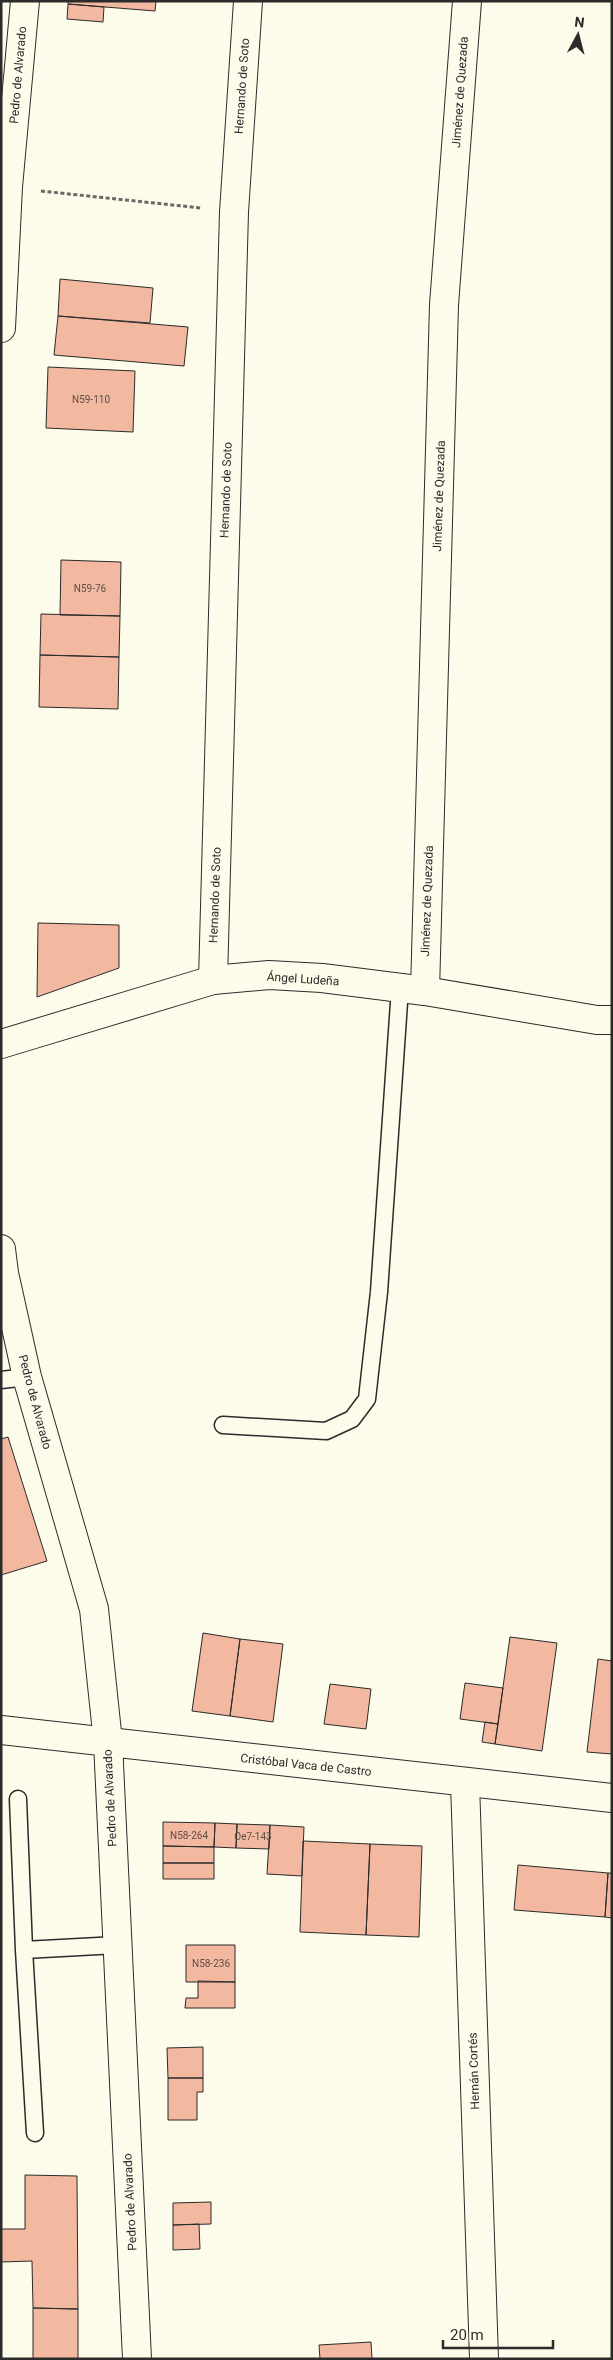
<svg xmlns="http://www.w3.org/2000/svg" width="613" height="2360" viewBox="0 0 613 2360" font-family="Roboto,sans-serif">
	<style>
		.building { fill: #f2b8a0; stroke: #2b2b2b }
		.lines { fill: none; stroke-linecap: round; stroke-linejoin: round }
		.service-casing { stroke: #2b2b2b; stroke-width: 19 }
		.minor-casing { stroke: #2b2b2b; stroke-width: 30 }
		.tertiary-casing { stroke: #2b2b2b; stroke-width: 30 }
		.secondary-casing { stroke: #2b2b2b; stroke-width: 30 }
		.path { stroke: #6a6964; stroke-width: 3; stroke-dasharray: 4 2.5; stroke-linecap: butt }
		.service { stroke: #fdfbea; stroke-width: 16 }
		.minor { stroke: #fdfbea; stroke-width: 28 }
		.tertiary { stroke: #fdfbea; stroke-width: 28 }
		.secondary { stroke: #fdfbea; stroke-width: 28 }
		.labels { text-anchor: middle; stroke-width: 4; stroke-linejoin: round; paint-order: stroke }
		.number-label { font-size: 10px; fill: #5d4e48 }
		.street-label { font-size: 12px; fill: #2b2b2b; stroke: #fdfbea }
	</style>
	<rect width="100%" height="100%" fill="#fdfbea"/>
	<path class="building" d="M 68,1 L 156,1 L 155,11 L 68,4 Z
		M 68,4 L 104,7 L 103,22 L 67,19 Z
		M 60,279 L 153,288 L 150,323 L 58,316 Z
		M 58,316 L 188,327 L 184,366 L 54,355 Z
		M 48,367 L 135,371 L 133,432 L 46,428 Z
		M 61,560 L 121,562 L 120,616 L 60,615 Z
		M 41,614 L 120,616 L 119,657 L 40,655 Z
		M 40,655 L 119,657 L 118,709 L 39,707 Z
		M 38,923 L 119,925 L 119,968 L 37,997 Z
		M 8,1437 L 47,1561 L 1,1575 L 1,1439 Z
		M 203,1633 L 240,1639 L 230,1716 L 192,1711 Z
		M 510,1637 L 557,1643 L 542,1751 L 495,1744 Z
		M 240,1639 L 283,1644 L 273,1722 L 230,1716 Z
		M 598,1659 L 612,1661 L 612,1754 L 587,1752 Z
		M 465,1683 L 503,1688 L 498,1724 L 460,1719 Z
		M 330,1684 L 371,1689 L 366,1729 L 324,1724 Z
		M 485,1722 L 498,1724 L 495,1744 L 482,1742 Z
		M 163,1822 L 215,1823 L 214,1847 L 163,1846 Z
		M 215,1823 L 237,1824 L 236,1848 L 214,1847 Z
		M 237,1824 L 270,1825 L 269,1849 L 236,1848 Z
		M 270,1825 L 304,1827 L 302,1876 L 267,1874 Z
		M 303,1841 L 370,1844 L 366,1935 L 300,1932 Z
		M 370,1844 L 422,1846 L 419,1937 L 366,1935 Z
		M 163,1846 L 214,1847 L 214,1863 L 163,1863 Z
		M 163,1863 L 214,1863 L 214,1879 L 163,1879 Z
		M 518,1865 L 608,1873 L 605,1917 L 514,1910 Z
		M 608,1873 L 612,1873 L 612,1918 L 605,1917 Z
		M 186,1945 L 235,1945 L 235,1982 L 186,1982 Z
		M 198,1981 L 235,1982 L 235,2008 L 185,2008 L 186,1998 L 198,1998 Z
		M 203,2047 L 203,2078 L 168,2078 L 167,2048 Z
		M 168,2078 L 203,2078 L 203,2092 L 197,2092 L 197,2120 L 168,2120 Z
		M 25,2175 L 77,2176 L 78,2309 L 33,2308 L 32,2261 L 1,2262 L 1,2229 L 25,2229 Z
		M 211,2202 L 211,2224 L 173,2225 L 173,2203 Z
		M 199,2224 L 200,2249 L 173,2250 L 173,2225 Z
		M 33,2308 L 78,2309 L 78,2359 L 33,2359 Z
		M 371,2342 L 372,2359 L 320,2359 L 319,2345 Z"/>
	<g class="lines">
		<g class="service-casing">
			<path id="service" d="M 1,1380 L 27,1377
				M 223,1425 L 326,1431 L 352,1419 L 367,1399 L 379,1292 L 400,988
				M 18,1799 L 24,1950 L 117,1945
				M 24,1950 L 35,2133"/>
		</g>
		<g class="minor-casing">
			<path id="minor" d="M 213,980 L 234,212 L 248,1
				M 425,991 L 444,305 L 467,1
				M 465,1783 L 484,2359"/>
		</g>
		<g class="tertiary-casing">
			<path id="tertiary" d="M 1,328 L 8,187 L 25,1
				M 1,1044 L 213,980 L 269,975 L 322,978 L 425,991 L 597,1020 L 612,1020
				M 1,1249 L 4,1273 L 27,1377 L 94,1609 L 108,1742"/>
		</g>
		<g class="secondary-casing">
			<path id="secondary" d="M 1,1730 L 612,1798
				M 108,1742 L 137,2359"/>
		</g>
		<path class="path" d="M 41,191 L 201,208"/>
		<use href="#service" class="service"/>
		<use href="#minor" class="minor"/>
		<use href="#tertiary" class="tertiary"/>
		<use href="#secondary" class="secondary"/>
	</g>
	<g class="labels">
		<g class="number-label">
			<text x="91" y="403">N59-110</text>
			<text x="90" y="592">N59-76</text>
			<text x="189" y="1839">N58-264</text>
			<text x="253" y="1840">Oe7-143</text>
			<text x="211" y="1967">N58-236</text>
		</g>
		<g class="street-label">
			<text transform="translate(18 75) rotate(-85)" y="4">Pedro de Alvarado</text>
			<text transform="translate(242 86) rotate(-86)" y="4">Hernando de Soto</text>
			<text transform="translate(460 92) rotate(-86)" y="4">Jiménez de Quezada</text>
			<text transform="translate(226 490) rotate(-88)" y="4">Hernando de Soto</text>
			<text transform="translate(439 496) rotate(-88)" y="4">Jiménez de Quezada</text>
			<text transform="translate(215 895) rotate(-88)" y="4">Hernando de Soto</text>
			<text transform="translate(427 901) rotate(-88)" y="4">Jiménez de Quezada</text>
			<text transform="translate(303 979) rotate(4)" y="4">Ángel Ludeña</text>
			<text transform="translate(35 1402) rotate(75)" y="4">Pedro de Alvarado</text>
			<text transform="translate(306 1765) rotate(6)" y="4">Cristóbal Vaca de Castro</text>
			<text transform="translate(110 1798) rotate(-93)" y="4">Pedro de Alvarado</text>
			<text transform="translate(474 2071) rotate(-92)" y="4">Hernán Cortés</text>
			<text transform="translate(130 2202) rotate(-93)" y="4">Pedro de Alvarado</text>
		</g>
	</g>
	<rect width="613" height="2360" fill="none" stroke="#2b2b2b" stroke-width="5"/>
	<g transform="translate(578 35) rotate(7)" stroke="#fdfbea" stroke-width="4" paint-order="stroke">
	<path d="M0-4L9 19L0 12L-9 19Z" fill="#2b2b2b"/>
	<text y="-8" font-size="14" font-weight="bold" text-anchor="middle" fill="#2b2b2b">N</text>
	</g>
	<path d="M443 2340v8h110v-8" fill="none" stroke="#2b2b2b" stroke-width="2.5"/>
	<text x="450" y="2340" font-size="15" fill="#2b2b2b" stroke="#fdfbea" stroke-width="4" paint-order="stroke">20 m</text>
</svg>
